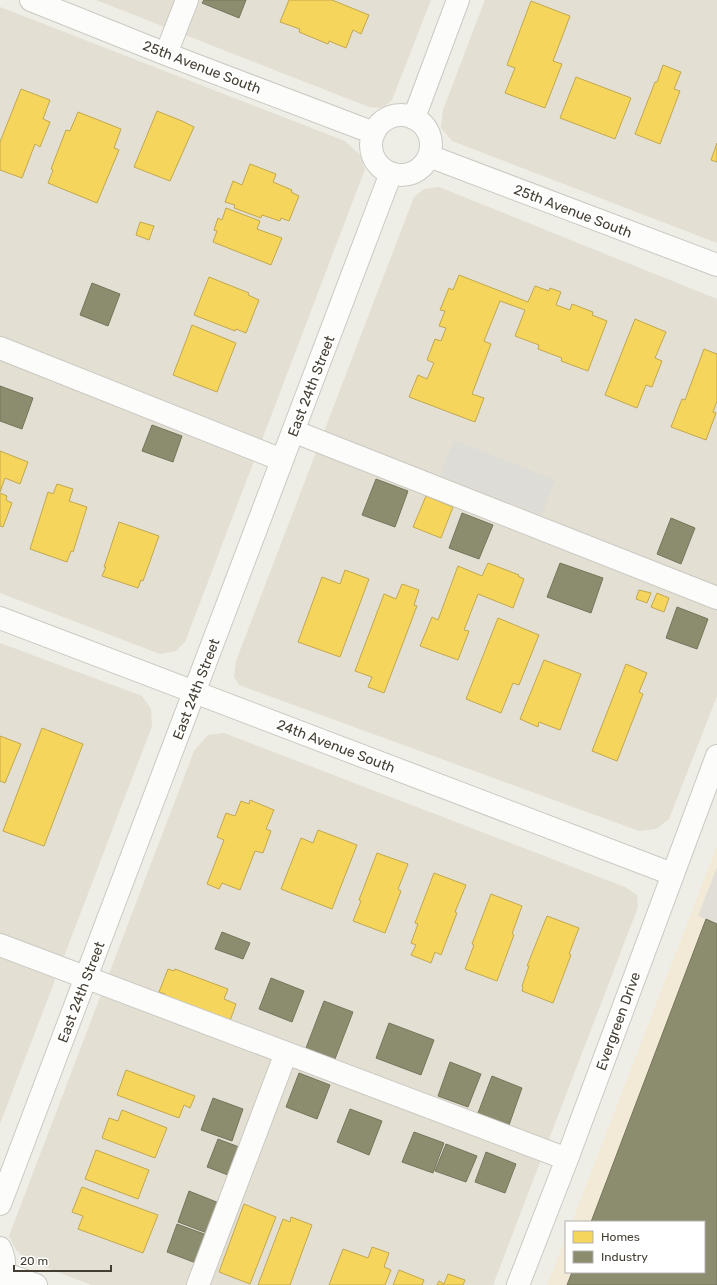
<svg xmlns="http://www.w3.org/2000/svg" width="717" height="1285" viewBox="0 0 717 1285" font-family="Rubik,sans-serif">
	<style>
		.residential { fill: #e3dfd3 }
		.commercial { fill: #f2ead7 }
		.industrial { fill: #e1ded7 }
		.parking { fill: #dddcd6 }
		.homes { fill: #f6d55c; stroke: #c1a84f }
		.industry { fill: #8c8c6e; stroke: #76755c }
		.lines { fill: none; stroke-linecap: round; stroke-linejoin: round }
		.minor-casing { stroke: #cbc9c2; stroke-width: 24 }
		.minor { stroke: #fcfcfb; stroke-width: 22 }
		.labels { text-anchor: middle; stroke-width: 4; stroke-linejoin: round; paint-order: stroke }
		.street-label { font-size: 14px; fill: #443e32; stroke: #fff }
	</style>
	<rect width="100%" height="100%" fill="#eeede6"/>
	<path class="residential" d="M 96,0 L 431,0 L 392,100 L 382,108 L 369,107 Z
		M 485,0 L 717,0 L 717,243 L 452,141 L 441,128 L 443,110 Z
		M 0,7 L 345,141 L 360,155 L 365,169 L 185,642 L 176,651 L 160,654 L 0,593 Z
		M 439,187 L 717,299 L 717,696 L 669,819 L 656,829 L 639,831 L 239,685 L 234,677 L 236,661 L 414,197 L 424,189 Z
		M 0,643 L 142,696 L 151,709 L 152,726 L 0,1124 Z
		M 224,733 L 625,887 L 637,895 L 638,907 L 493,1285 L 91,1285 L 27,1260 L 16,1250 L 9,1236 L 194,751 L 208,735 Z"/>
	<path class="commercial" d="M 717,846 L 717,1285 L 547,1285 L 566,1237 L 566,1272 L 704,1272 L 704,1222 L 572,1222 Z"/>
	<path class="industrial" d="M 717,867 L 717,924 L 698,916 Z"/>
	<path class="parking" d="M 454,440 L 555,480 L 542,515 L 440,475 Z"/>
	<path class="homes" d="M 289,0 L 332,0 L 369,15 L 361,34 L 353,30 L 346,48 L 329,41 L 328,44 L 299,32 L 300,29 L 280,22 Z
		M 531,1 L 570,16 L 553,61 L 562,64 L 545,108 L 505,93 L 515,68 L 507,65 Z
		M 663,65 L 681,72 L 674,89 L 680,91 L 660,144 L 635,134 L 655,82 L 657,82 Z
		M 576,77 L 631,98 L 615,139 L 560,118 Z
		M 21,89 L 50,100 L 43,119 L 50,122 L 40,147 L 35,144 L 22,178 L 0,170 L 0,142 Z
		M 157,111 L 182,121 L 194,127 L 170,181 L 134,167 Z
		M 78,112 L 121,129 L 114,148 L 119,150 L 97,203 L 48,183 L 53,170 L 51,169 L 66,130 L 70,131 Z
		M 717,143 L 717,162 L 711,160 Z
		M 250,164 L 276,174 L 273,182 L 292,190 L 291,192 L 299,196 L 289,221 L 281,218 L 280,221 L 262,215 L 261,218 L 234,208 L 235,205 L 225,202 L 233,181 L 242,185 Z
		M 226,208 L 260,221 L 257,229 L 282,238 L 271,265 L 213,242 L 217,231 L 214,230 L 218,218 L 222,220 Z
		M 140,222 L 154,226 L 149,240 L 136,235 Z
		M 459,275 L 528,302 L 535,286 L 549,291 L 550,288 L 561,292 L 556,305 L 570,310 L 572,304 L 593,312 L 592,315 L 607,321 L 588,371 L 561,361 L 562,358 L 538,349 L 539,345 L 515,336 L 525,310 L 500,301 L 484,341 L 491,344 L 472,394 L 484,398 L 475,422 L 409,397 L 418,375 L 427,379 L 434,363 L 427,360 L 435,339 L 441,341 L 446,328 L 439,326 L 445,311 L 440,310 L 449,288 L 453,290 Z
		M 209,277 L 249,293 L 248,295 L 259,300 L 246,333 L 236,329 L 235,331 L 194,315 Z
		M 635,319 L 666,332 L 655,358 L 662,361 L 652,387 L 646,385 L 637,408 L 605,395 Z
		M 192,325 L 236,343 L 217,392 L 173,375 Z
		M 704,349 L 717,354 L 717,401 L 713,412 L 716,413 L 706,440 L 671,427 L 682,399 L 685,400 Z
		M 0,451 L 28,462 L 20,484 L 5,478 L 0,492 Z
		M 57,484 L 73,489 L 69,501 L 87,507 L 73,552 L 71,551 L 67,562 L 30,549 L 48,492 L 53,494 Z
		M 0,493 L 7,496 L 6,500 L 12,503 L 3,527 L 0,526 Z
		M 426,496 L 453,507 L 441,538 L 413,527 Z
		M 119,522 L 159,536 L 143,581 L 141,580 L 138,588 L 102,576 L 106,567 L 104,567 Z
		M 488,563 L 519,575 L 518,576 L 524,579 L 513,608 L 478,594 L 464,630 L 469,631 L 458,660 L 420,646 L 432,617 L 438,620 L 458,566 L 482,576 Z
		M 345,570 L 369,579 L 340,657 L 298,642 L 322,577 L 340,584 Z
		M 402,584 L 419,590 L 414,605 L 417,606 L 384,693 L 368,687 L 372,677 L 355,671 L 384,594 L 396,599 Z
		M 639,590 L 651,593 L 647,603 L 636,599 Z
		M 657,593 L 669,598 L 664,612 L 651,607 Z
		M 498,618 L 539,635 L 519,685 L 513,683 L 501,713 L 466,699 Z
		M 544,660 L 581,674 L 560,730 L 539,722 L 538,727 L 520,719 Z
		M 626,664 L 647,673 L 639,692 L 643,694 L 617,761 L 592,751 Z
		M 42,728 L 83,744 L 44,846 L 3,831 Z
		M 0,736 L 21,744 L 5,783 L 0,781 Z
		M 250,800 L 274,810 L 266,829 L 271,831 L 263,853 L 255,851 L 240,890 L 222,883 L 219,889 L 207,884 L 224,840 L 217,837 L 226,813 L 235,816 L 241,801 L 249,804 Z
		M 318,830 L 357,845 L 332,909 L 281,889 L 301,838 L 313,843 Z
		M 377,853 L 408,864 L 398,889 L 401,891 L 385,933 L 353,921 L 361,901 L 359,900 Z
		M 434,873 L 466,885 L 455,912 L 457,913 L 441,955 L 435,952 L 431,963 L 411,955 L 416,945 L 411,943 L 418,924 L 415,923 Z
		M 491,894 L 522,906 L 512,934 L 514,935 L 497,981 L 465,969 L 474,945 L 472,944 Z
		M 547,916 L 579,928 L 569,954 L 571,955 L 553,1003 L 522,991 L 523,987 L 522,986 L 529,966 L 527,966 Z
		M 168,969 L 174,971 L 175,969 L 228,989 L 224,999 L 236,1004 L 230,1021 L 164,996 L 165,994 L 159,992 Z
		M 126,1070 L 195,1096 L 190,1108 L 184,1105 L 179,1118 L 117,1095 Z
		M 122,1110 L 167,1128 L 155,1158 L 102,1138 L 109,1118 L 118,1121 Z
		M 96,1150 L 149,1170 L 138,1199 L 85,1179 Z
		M 82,1187 L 158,1215 L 143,1253 L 78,1229 L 83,1216 L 72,1212 Z
		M 244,1204 L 276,1217 L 250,1284 L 219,1272 Z
		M 291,1217 L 312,1225 L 290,1285 L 258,1285 L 283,1219 L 290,1222 Z
		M 372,1247 L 389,1253 L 384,1267 L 391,1270 L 385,1285 L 329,1285 L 343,1249 L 368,1258 Z
		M 399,1270 L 424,1280 L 422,1285 L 393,1285 Z
		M 448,1274 L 465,1280 L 463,1285 L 437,1285 L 439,1281 L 444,1284 Z"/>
	<path class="industry" d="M 204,0 L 246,0 L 239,18 L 202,3 Z
		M 92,283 L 120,294 L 108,326 L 80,315 Z
		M 0,386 L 33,398 L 22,429 L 0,421 Z
		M 152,425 L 182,436 L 173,462 L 142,451 Z
		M 376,479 L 408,491 L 395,527 L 362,515 Z
		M 462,513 L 493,525 L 479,559 L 449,548 Z
		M 671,518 L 695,528 L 681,564 L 657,554 Z
		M 560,563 L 603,578 L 591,613 L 547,597 Z
		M 677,607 L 708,619 L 697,649 L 666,638 Z
		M 706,919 L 717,924 L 717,1285 L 567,1285 L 572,1272 L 704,1272 L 704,1222 L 591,1222 Z
		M 222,932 L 250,943 L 243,959 L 215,949 Z
		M 271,978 L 304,991 L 292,1022 L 259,1009 Z
		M 324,1001 L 353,1012 L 335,1059 L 306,1048 Z
		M 389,1023 L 434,1040 L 421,1075 L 376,1058 Z
		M 450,1062 L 481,1074 L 468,1107 L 438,1096 Z
		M 299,1073 L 330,1085 L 317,1119 L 286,1107 Z
		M 492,1076 L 522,1088 L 509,1125 L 478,1113 Z
		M 213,1098 L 243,1109 L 232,1141 L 201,1130 Z
		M 350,1109 L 382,1121 L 369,1155 L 337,1142 Z
		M 414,1132 L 444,1143 L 433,1173 L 402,1162 Z
		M 218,1139 L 239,1147 L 228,1175 L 207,1167 Z
		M 446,1144 L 477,1156 L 466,1182 L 435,1171 Z
		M 486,1152 L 516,1164 L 505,1193 L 475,1182 Z
		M 189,1191 L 219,1203 L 207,1233 L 178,1222 Z
		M 177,1224 L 207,1235 L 196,1263 L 167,1252 Z"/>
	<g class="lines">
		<g class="minor-casing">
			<path id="minor" d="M 31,0 L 166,54 L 374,133
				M 166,54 L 187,0
				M371 145a30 30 0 1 1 60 0a30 30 0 1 1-60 0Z
				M 413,118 L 418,107 L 458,0
				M 429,156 L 717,265
				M 0,348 L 282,460
				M 293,431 L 717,598
				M 0,618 L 672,874
				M 0,945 L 567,1159
				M 0,1204 L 391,173
				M 0,1248 C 5,1259 6,1267 0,1278
				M 3,1273 L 36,1285
				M 198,1285 L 286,1053
				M 518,1285 L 567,1159 L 717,756"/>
		</g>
		<use href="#minor" class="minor"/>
	</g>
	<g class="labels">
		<g class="street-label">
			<text transform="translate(202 67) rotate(21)" y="5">25th Avenue South</text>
			<text transform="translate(573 211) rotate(21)" y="5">25th Avenue South</text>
			<text transform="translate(311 386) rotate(-69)" y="5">East 24th Street</text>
			<text transform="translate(196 689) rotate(-69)" y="5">East 24th Street</text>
			<text transform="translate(336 746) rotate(21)" y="5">24th Avenue South</text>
			<text transform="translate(81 992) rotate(-69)" y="5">East 24th Street</text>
			<text transform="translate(618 1021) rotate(-70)" y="5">Evergreen Drive</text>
		</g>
	</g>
	<rect x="565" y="1221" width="140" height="52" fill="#ffffff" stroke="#b4b2ad"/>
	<rect x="573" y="1231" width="20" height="12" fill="#f6d55c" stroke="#b4b2ad"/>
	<text x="601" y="1241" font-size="12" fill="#443e32">Homes</text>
	<rect x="573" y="1251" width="20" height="12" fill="#8c8c6e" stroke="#b4b2ad"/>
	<text x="601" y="1261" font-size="12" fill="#443e32">Industry</text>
	<path d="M14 1265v6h97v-6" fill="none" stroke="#443e32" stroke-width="2"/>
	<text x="20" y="1265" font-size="12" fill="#443e32" stroke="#ffffff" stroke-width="3" paint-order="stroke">20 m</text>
</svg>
